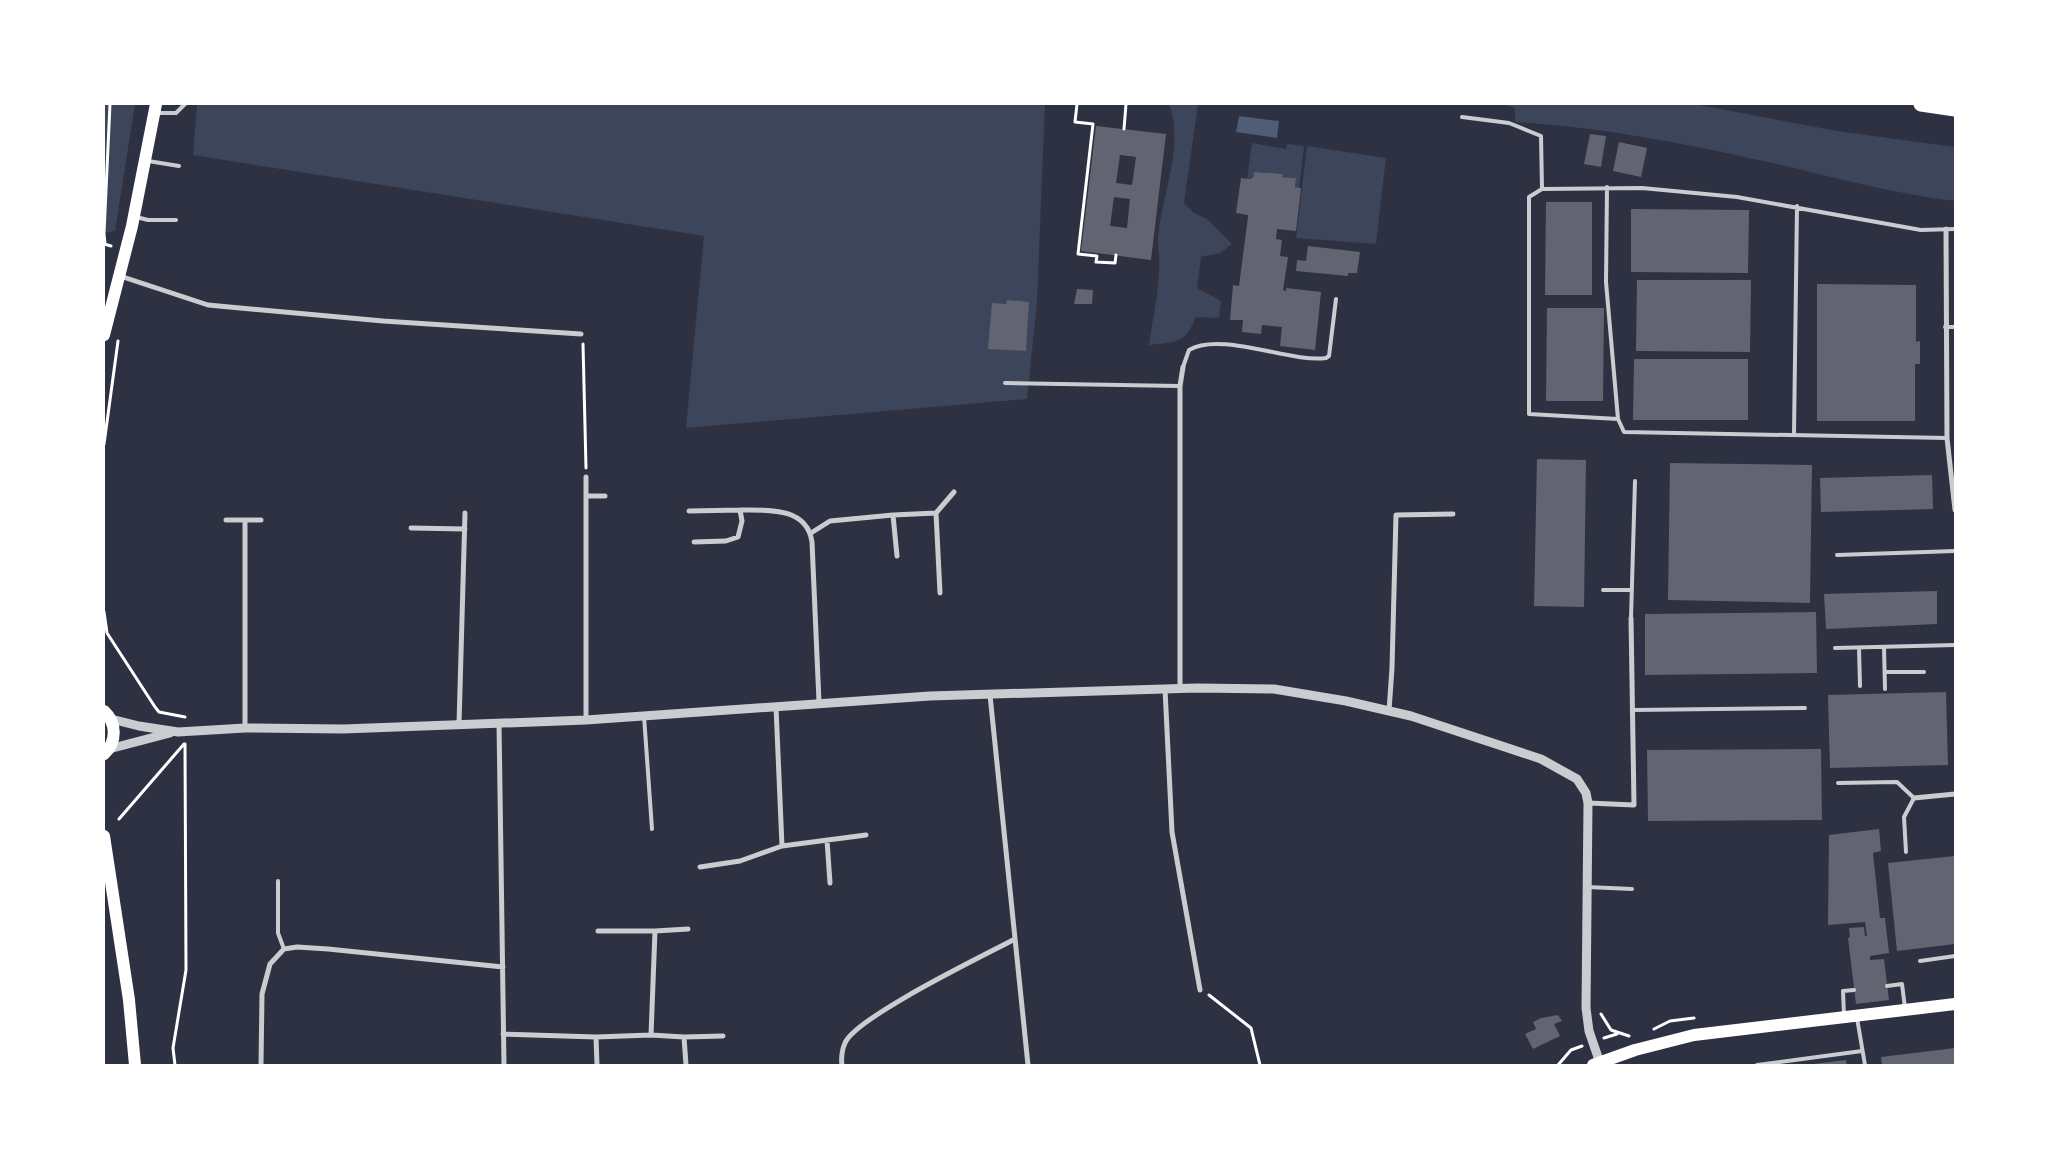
<svg xmlns="http://www.w3.org/2000/svg" width="2059" height="1169" viewBox="0 0 2059 1169" font-family="'Exo 2',sans-serif">
	<style>
		.green { fill: #3c4559 }
		.water { fill: #4f5d75 }
		.building { fill: #626471; fill-rule: evenodd }
		.lines { fill: none; stroke-linecap: round; stroke-linejoin: round }
		.path { stroke: #fff; stroke-width: 3 }
		.service { stroke: #caccd0; stroke-width: 4 }
		.minor { stroke: #caccd0; stroke-width: 5 }
		.tertiary { stroke: #caccd0; stroke-width: 9 }
		.primary { stroke: #fff; stroke-width: 12 }
		.motorway { stroke: #fff; stroke-width: 15 }
	</style>
	<rect width="100%" height="100%" fill="#2d3142"/>
	<path class="green" d="M 104,104 L 135,104 L 115,231 L 104,233 Z
		M 197,104 L 1045,104 L 1037,302 L 1027,399 L 686,428 L 704,236 L 193,155 Z
		M 1169,104 L 1198,104 L 1184,203 L 1194,213 L 1207,219 L 1232,244 L 1220,253 L 1201,257 L 1197,288 L 1221,301 L 1219,317 C 1209,319 1202,316 1195,318 C 1186,345 1173,342 1149,345 C 1152,321 1158,297 1159,273 C 1160,261 1158,250 1158,239 C 1161,194 1185,147 1169,104 Z
		M 1503,104 L 1694,104 L 1837,131 L 1955,147 L 1955,201 C 1895,194 1837,178 1777,164 C 1691,145 1603,127 1515,122 L 1515,108 Z
		M 1252,143 L 1286,149 L 1287,144 L 1304,146 L 1299,188 L 1295,187 L 1296,178 L 1282,177 L 1282,174 L 1254,172 L 1254,176 L 1247,179 Z
		M 1307,146 L 1386,158 L 1376,244 L 1296,238 Z"/>
	<path class="water" d="M 1239,116 L 1279,121 L 1277,138 L 1236,132 Z"/>
	<path class="building" d="M 1096,126 L 1166,134 L 1151,260 L 1081,251 ZM 1120,155 L 1136,157 L 1132,185 L 1116,183 ZM 1114,197 L 1130,199 L 1127,228 L 1110,226 Z
		M 1590,134 L 1606,136 L 1601,167 L 1584,164 Z
		M 1619,142 L 1647,148 L 1641,177 L 1613,171 Z
		M 1254,172 L 1283,174 L 1282,177 L 1296,178 L 1295,187 L 1301,188 L 1296,231 L 1277,229 L 1276,239 L 1282,240 L 1280,256 L 1288,257 L 1283,290 L 1286,291 L 1286,288 L 1321,292 L 1315,350 L 1280,346 L 1282,327 L 1262,325 L 1261,334 L 1242,332 L 1243,320 L 1230,320 L 1233,285 L 1239,286 L 1248,217 L 1248,215 L 1236,213 L 1241,178 L 1250,179 L 1254,176 Z
		M 1546,202 L 1592,202 L 1592,295 L 1545,295 Z
		M 1631,209 L 1749,210 L 1748,273 L 1631,272 Z
		M 1308,246 L 1360,252 L 1357,273 L 1348,273 L 1348,276 L 1296,271 L 1297,260 L 1306,261 Z
		M 1637,280 L 1751,280 L 1750,352 L 1636,351 Z
		M 1817,284 L 1916,285 L 1916,342 L 1920,341 L 1920,364 L 1915,364 L 1915,421 L 1817,421 Z
		M 1077,289 L 1093,290 L 1092,304 L 1074,304 Z
		M 1007,300 L 1029,302 L 1026,351 L 988,349 L 992,303 L 1006,304 Z
		M 1547,308 L 1604,308 L 1603,401 L 1546,401 Z
		M 1634,359 L 1748,359 L 1748,420 L 1633,420 Z
		M 1537,459 L 1586,460 L 1584,607 L 1534,606 Z
		M 1670,463 L 1812,465 L 1810,603 L 1668,600 Z
		M 1932,475 L 1933,509 L 1821,512 L 1820,478 Z
		M 1937,591 L 1937,624 L 1826,629 L 1824,594 Z
		M 1816,612 L 1817,673 L 1645,675 L 1645,614 Z
		M 1946,692 L 1948,765 L 1830,768 L 1828,695 Z
		M 1821,749 L 1822,820 L 1648,821 L 1647,750 Z
		M 1879,829 L 1881,851 L 1873,853 L 1880,918 L 1885,918 L 1889,953 L 1870,956 L 1870,960 L 1884,959 L 1889,1000 L 1856,1004 L 1848,938 L 1850,937 L 1849,928 L 1864,927 L 1865,936 L 1867,936 L 1865,922 L 1828,925 L 1829,835 Z
		M 1955,856 L 1955,944 L 1897,951 L 1888,863 Z
		M 1558,1015 L 1562,1021 L 1554,1024 L 1560,1036 L 1533,1049 L 1525,1034 L 1536,1029 L 1533,1022 L 1541,1018 Z
		M 1955,1048 L 1955,1065 L 1882,1065 L 1881,1057 Z
		M 1846,1060 L 1847,1065 L 1813,1065 L 1813,1064 Z"/>
	<g class="lines">
		<path class="path" d="M 1077,104 L 1075,122 L 1093,124 L 1078,254 L 1097,256 L 1096,262 L 1115,263 L 1116,255
			M 1124,129 L 1126,104
			M 104,233 L 110,104
			M 104,234 L 105,244
			M 104,244 L 111,246
			M 583,344 L 586,468
			M 104,444 L 118,341
			M 104,612 L 107,633 L 155,707 L 159,712 L 185,717
			M 119,819 L 184,744
			M 1209,995 L 1251,1028 L 1260,1065
			M 1601,1014 L 1611,1030 L 1629,1036
			M 1654,1029 L 1670,1021 L 1694,1018
			M 1604,1038 L 1617,1034
			M 175,1065 L 173,1048 L 186,970 L 185,744
			M 1558,1065 L 1571,1050 L 1582,1046"/>
		<path class="service" d="M 156,113 L 176,113 L 185,104
			M 1462,117 L 1509,123 L 1541,136 L 1542,189
			M 148,161 L 179,166
			M 1607,187 L 1606,282 L 1618,419 L 1624,432 L 1947,438
			M 136,217 L 148,220 L 176,220
			M 1945,327 L 1955,327
			M 1183,367 L 1189,350 C 1221,331 1290,363 1326,358 L 1329,356 L 1336,299
			M 1005,383 L 1180,386
			M 1618,419 L 1529,414 L 1529,197 L 1542,189 L 1642,188 L 1737,197 L 1921,230 L 1955,229
			M 1794,434 L 1797,206
			M 1837,555 L 1955,551
			M 1603,590 L 1632,590
			M 1631,618 L 1635,481
			M 1884,647 L 1885,689
			M 1835,648 L 1955,645
			M 1859,648 L 1860,686
			M 1885,672 L 1924,672
			M 1633,710 L 1805,708
			M 644,716 L 652,829
			M 1838,783 L 1897,782 L 1914,798 L 1904,817 L 1906,852
			M 278,881 L 278,933 L 284,949
			M 1587,887 L 1632,889
			M 1920,961 L 1955,956
			M 1887,986 L 1902,984 L 1905,1008
			M 1844,1015 L 1843,991 L 1854,990
			M 1857,1018 L 1865,1065
			M 1757,1065 L 1862,1051"/>
		<path class="minor" d="M 1946,229 L 1947,438 L 1955,510
			M 120,276 L 208,305 L 383,321 L 581,334
			M 586,496 L 605,496
			M 689,511 L 740,510
			M 936,513 L 954,492
			M 893,515 L 936,513 L 940,593
			M 226,520 L 261,520
			M 245,520 L 245,728
			M 411,528 L 465,529
			M 811,533 L 830,521 L 893,515 L 897,556
			M 694,542 L 726,541 L 738,537 L 742,521 L 740,510 C 768,510 807,507 812,542 L 819,702
			M 1180,688 L 1180,386 L 1183,367
			M 1165,689 L 1172,832 L 1200,990
			M 990,695 L 1028,1065
			M 1389,711 L 1392,668 L 1396,515 L 1453,514
			M 586,720 L 586,477
			M 499,723 L 504,1065
			M 459,724 L 465,513
			M 1914,798 L 1955,794
			M 1588,803 L 1634,805 L 1631,618
			M 827,840 L 830,883
			M 782,846 L 866,835
			M 700,867 L 740,861 L 782,846 L 776,707
			M 598,931 L 655,931
			M 503,1034 L 596,1037 L 597,1065
			M 651,1035 L 684,1037
			M 596,1037 L 651,1035 L 655,931 L 688,929
			M 261,1065 L 262,994 L 270,964 L 284,949 L 297,947 L 328,949 L 503,967
			M 686,1065 L 684,1037 L 723,1036
			M 842,1065 C 841,1059 842,1049 845,1043 C 856,1017 985,955 1015,939"/>
		<path class="tertiary" d="M 111,719 L 139,726 L 178,732 L 245,728 L 343,729 L 586,720 L 930,696 L 1197,688 L 1274,689 L 1346,701 L 1411,716 L 1541,759 L 1577,779 L 1586,793 L 1588,803 L 1586,1008 L 1589,1031 L 1600,1063
			M 109,749 L 170,733"/>
		<path class="primary" d="M 104,335 L 132,226 L 156,104
			M 104,711 C 117,723 117,742 104,754
			M 104,836 L 129,1000 L 135,1065
			M 1593,1065 L 1635,1050 L 1694,1035 L 1955,1004"/>
		<path class="motorway" d="M 1921,104 L 1955,109"/>
	</g>
	<rect width="2059" height="1169" fill="none" stroke="#ffffff" stroke-width="210"/>
</svg>
